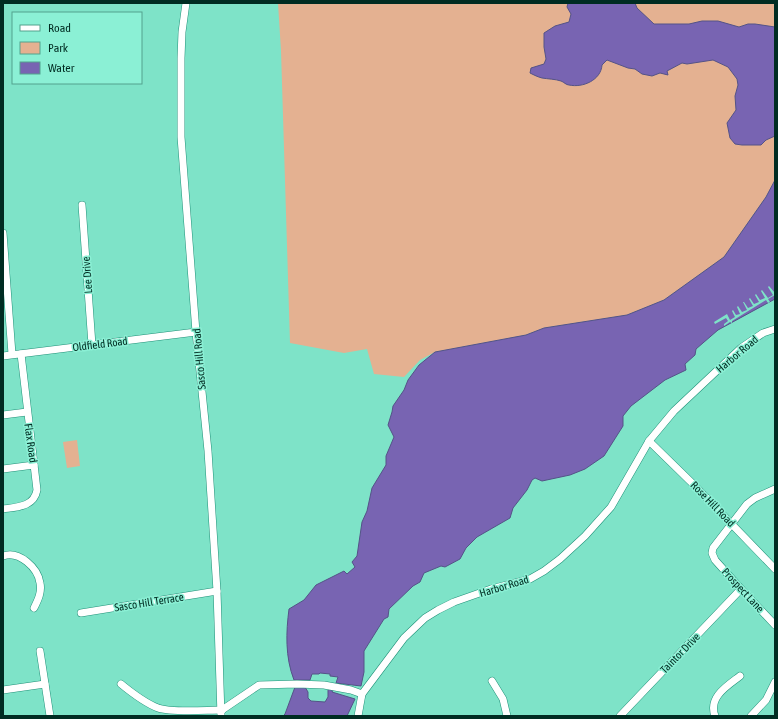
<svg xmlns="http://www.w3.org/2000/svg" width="778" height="719" viewBox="0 0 778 719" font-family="'Asap Condensed',sans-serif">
	<rect width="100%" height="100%" fill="#7ee3c8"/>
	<g fill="#e4b191">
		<path d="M 278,3 L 775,3 L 775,180 L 766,197 L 724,257 L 664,300 L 627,315 L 544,328 L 526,335 L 435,352 L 420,360 L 404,377 L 374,374 L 367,349 L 344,353 L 290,343 L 281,51 Z"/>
		<path d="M 77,440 L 80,466 L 67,468 L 63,442 Z"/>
	</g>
	<g fill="#7864b2" stroke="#545387">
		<path d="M 568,3 L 635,3 L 637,8 L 654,24 L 689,24 L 702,21 L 718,21 L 739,27 L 748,24 L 755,24 L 775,27 L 775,136 L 766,140 L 761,145 L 742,145 L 735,144 L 730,138 L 727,123 L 736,110 L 735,96 L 738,85 L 737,79 L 728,67 L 713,60 L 687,64 L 682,63 L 667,71 L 668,75 L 660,73 L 652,76 L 642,74 L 635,69 L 628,68 L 607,60 L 602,65 C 601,80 583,88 569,85 C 566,85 564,82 561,81 C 555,79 548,79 542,78 C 538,77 534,75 530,73 L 531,68 L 544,64 L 546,59 L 544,47 L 544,33 L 555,26 L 569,22 L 571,14 L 567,7 Z"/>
		<path d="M 775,180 L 775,299 L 718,330 L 696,349 L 695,355 L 685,364 L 686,370 L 665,380 L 631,406 L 623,416 L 623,426 L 604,456 L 585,469 L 570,475 L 542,481 L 535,478 L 532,480 L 527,490 L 513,508 L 510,518 L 477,537 L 466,548 L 460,559 L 445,567 L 441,566 L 424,573 L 420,582 L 413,586 L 389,609 L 388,617 L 384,619 L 364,651 L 364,672 L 361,686 L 336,683 L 338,677 L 330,676 L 330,674 L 320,673 L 319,674 L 312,674 L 310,680 L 294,680 C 285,657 286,632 289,609 L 304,600 L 316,585 L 344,571 L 347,574 L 355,567 L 352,562 L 357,556 L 362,522 L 367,511 L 372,488 L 386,465 L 386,456 L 394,437 L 388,425 L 392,412 L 393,406 L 404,390 L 408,380 L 419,365 L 435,352 L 526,335 L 544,328 L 627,315 L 664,300 L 724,257 L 766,197 Z"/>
		<path d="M 295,687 L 305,687 L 308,692 L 308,698 L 311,701 L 325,702 L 328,697 L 328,690 L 329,689 L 333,690 L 332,692 L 355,699 L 347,716 L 283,716 L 285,714 Z"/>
	</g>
	<path fill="#7ee3c8" d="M 769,286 L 775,293 L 775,295 L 768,299 L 770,302 L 768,303 L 766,300 L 732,321 L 732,323 L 730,322 L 724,326 L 724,324 L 728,321 L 726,318 L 715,324 L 714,322 L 727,314 L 730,320 L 735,317 L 732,311 L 733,310 L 736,315 L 740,314 L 737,307 L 738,306 L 742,312 L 747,310 L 743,302 L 744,302 L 748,308 L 753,306 L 749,299 L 750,298 L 754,304 L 759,302 L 755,295 L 756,294 L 760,300 L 765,298 L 761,291 L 762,290 L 768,298 L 773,295 L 768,287 Z"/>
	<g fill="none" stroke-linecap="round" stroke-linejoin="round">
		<defs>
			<g id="minor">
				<path d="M 186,3 L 182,32 L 181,58 L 181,137 L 196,332 L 208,451 L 217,591 L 221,716"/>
				<path d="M 82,205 L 92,345"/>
				<path d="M 3,233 L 12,354"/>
				<path d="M 3,356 L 196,332"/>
				<path d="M 3,415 L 27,412"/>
				<path d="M 649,441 L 692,483 L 775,569"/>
				<path d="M 3,469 L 34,465"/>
				<path d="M 775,489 L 755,498 L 747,504 L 713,548 L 712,553 L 715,560 L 741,589 L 775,625"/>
				<path d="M 3,509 C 17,507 34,507 37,490 L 21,354"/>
				<path d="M 3,556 C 19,550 38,568 40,583 C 42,592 38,600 34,608"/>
				<path d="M 81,613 L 217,591"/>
				<path d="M 40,651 L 50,716"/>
				<path d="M 492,681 L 503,699 L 507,716"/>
				<path d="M 121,684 C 132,693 145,703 158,708 C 172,713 206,710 222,710"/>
				<path d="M 3,690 L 45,684"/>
				<path d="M 222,710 L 259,685 L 297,684 L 324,685 L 351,690 L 362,694 L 404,638 L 425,618 L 438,610 L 454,602 L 491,589 L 530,579 L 544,571 L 560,559 L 585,536 L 611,507 L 649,441 L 674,411 L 741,348 L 763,333 L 775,329"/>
				<path d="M 358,716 L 362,694"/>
				<path d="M 620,716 L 741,589"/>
				<path d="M 715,716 C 708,697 727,686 740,676"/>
				<path d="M 751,716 L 766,700 L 775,682"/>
			</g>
		</defs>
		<use href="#minor" stroke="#1f9178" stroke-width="8"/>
		<use href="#minor" stroke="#fff" stroke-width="7"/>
	</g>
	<g text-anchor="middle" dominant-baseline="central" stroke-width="3" stroke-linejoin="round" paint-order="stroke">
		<g font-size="11" fill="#002c22" stroke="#8bf0d5">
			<text transform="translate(87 275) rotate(-94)">Lee Drive</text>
			<text transform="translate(100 344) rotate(-7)">Oldfield Road</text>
			<text transform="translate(737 354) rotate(-40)">Harbor Road</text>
			<text transform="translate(199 359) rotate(-95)">Sasco Hill Road</text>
			<text transform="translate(31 443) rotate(82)">Flax Road</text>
			<text transform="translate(713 504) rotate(46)">Rose Hill Road</text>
			<text transform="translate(504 586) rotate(-17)">Harbor Road</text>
			<text transform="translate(743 590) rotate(47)">Prospect Lane</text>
			<text transform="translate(149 602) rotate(-9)">Sasco Hill Terrace</text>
			<text transform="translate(680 653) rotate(-46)">Taintor Drive</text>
		</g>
	</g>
	<rect width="778" height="719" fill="none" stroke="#002c22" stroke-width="8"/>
	<rect x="12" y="12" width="130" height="72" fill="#8bf0d5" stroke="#53a28d"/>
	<rect x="20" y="25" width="20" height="6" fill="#ffffff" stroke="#53a28d"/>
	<text x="48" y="32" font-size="12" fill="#002c22">Road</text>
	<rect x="20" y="42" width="20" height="12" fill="#e4b191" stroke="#53a28d"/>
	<text x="48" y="52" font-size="12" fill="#002c22">Park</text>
	<rect x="20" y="62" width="20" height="12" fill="#7864b2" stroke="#53a28d"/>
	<text x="48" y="72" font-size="12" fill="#002c22">Water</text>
</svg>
